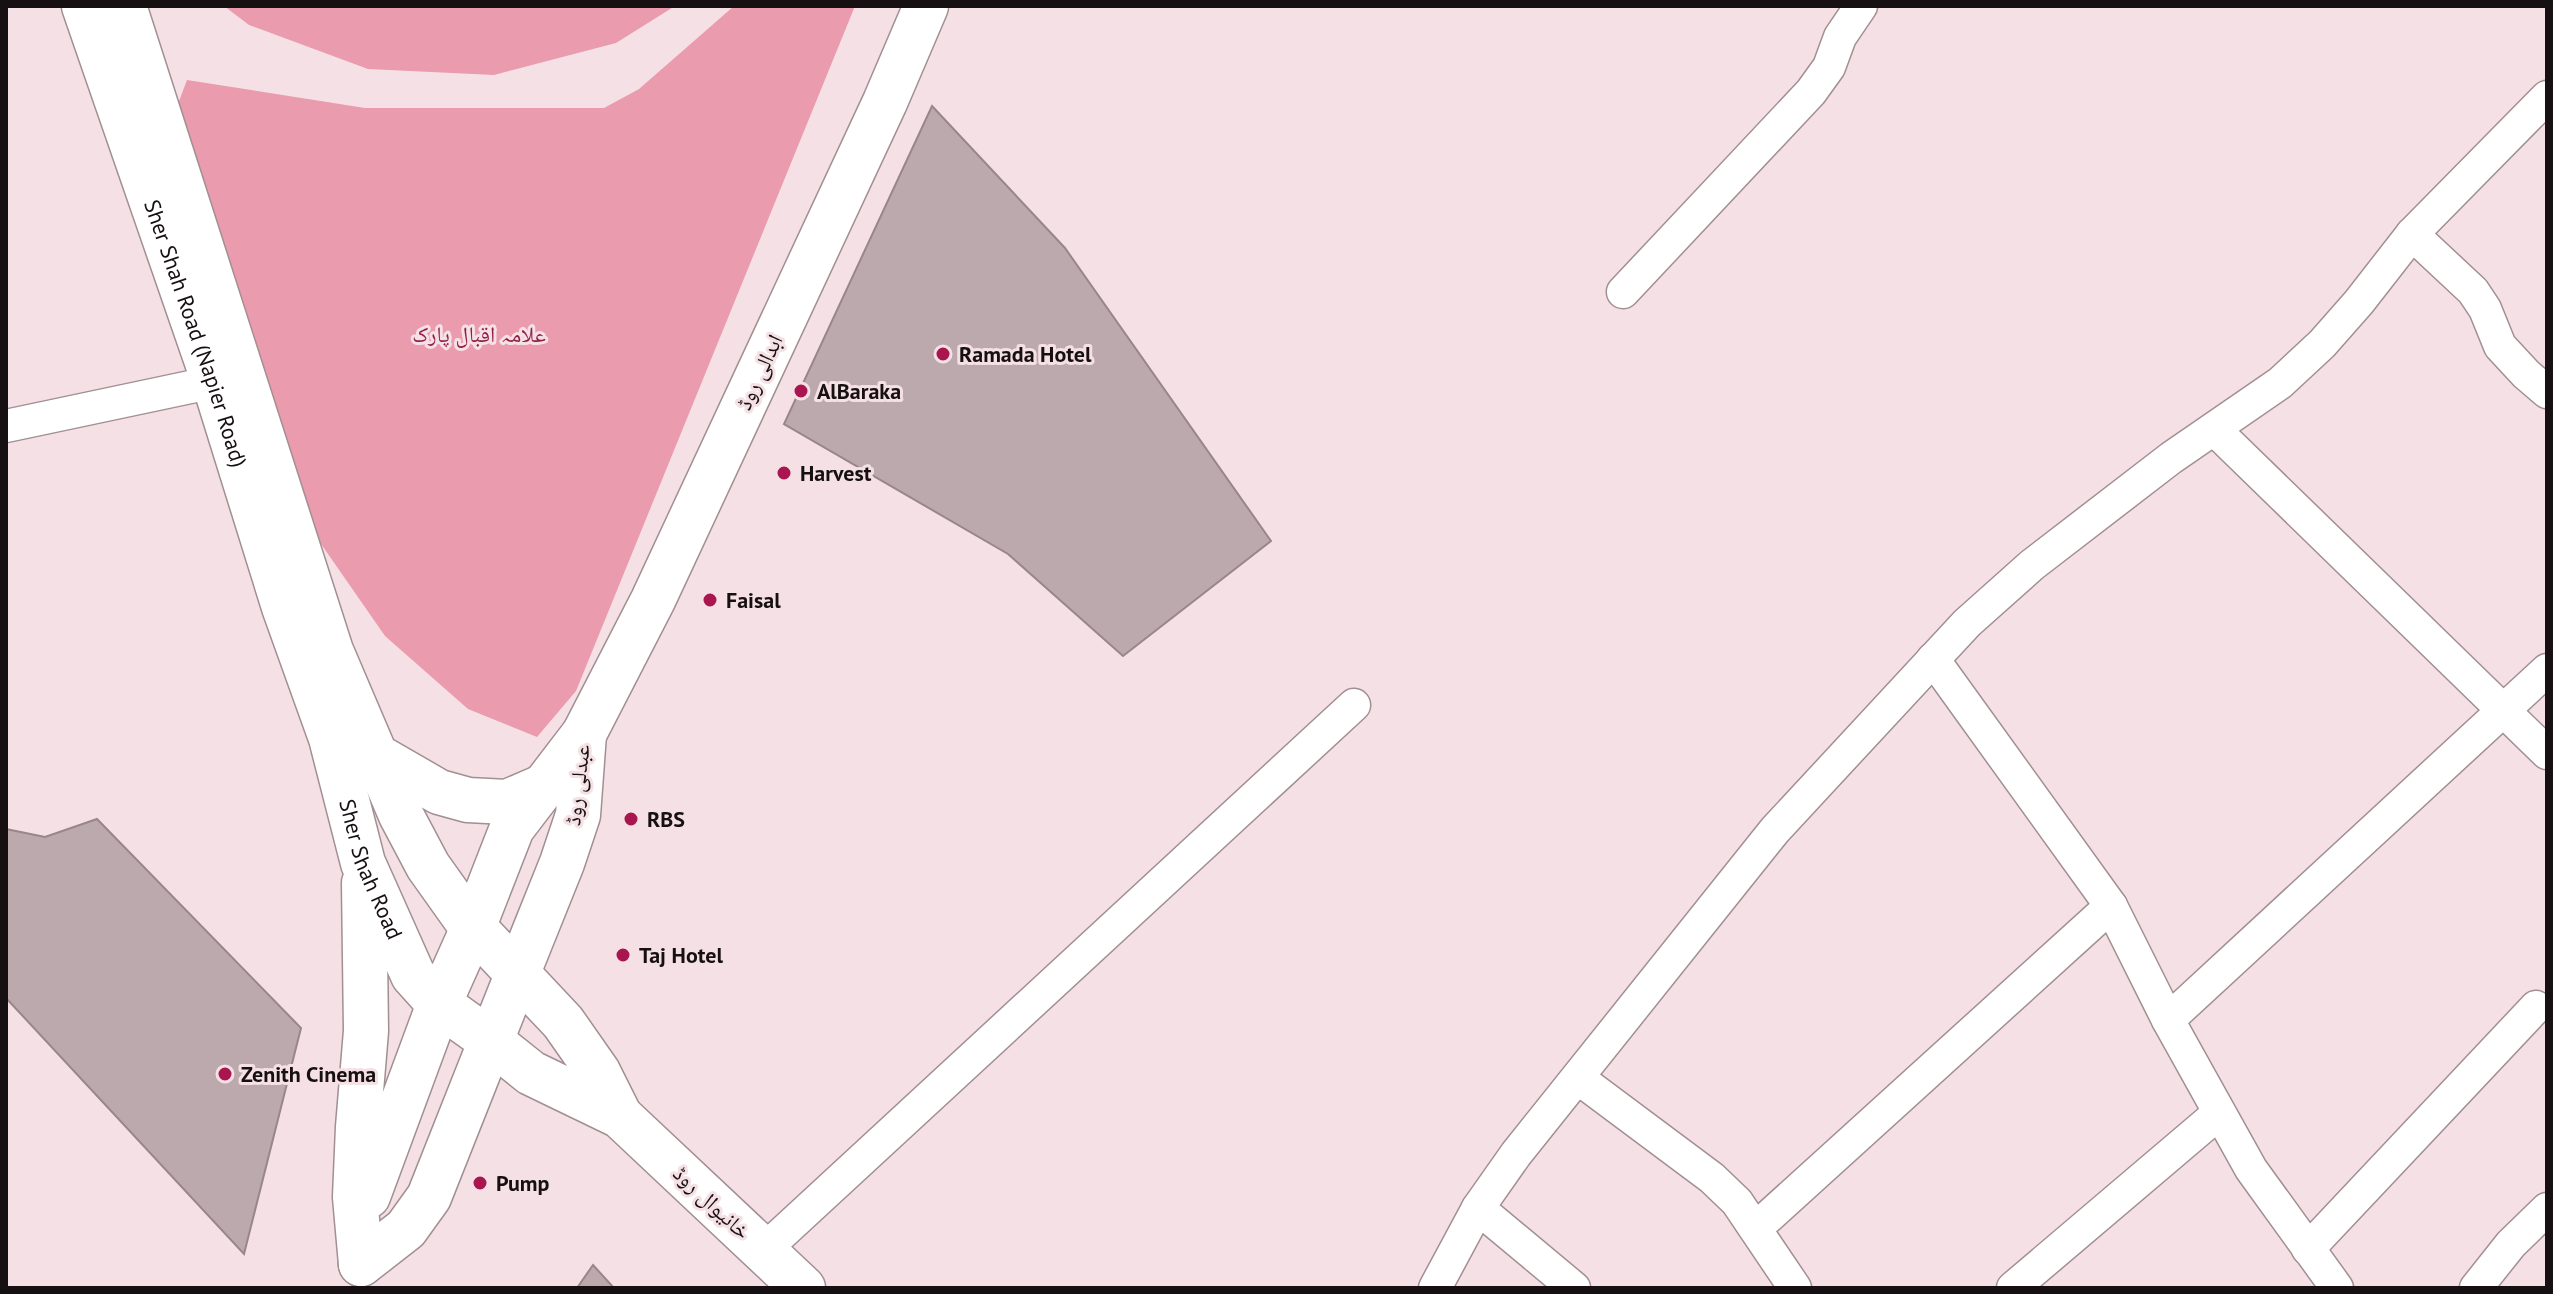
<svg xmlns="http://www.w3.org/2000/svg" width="2553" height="1294" viewBox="0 0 2553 1294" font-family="'PT Sans','Noto Naskh Arabic',sans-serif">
	<rect width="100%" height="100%" fill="#f5e1e5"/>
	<g fill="#ea9bad">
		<path d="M 224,6 L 675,6 L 616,43 L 494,75 L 368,69 L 249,25 Z"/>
		<path d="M 734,6 L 855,6 L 576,691 L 537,737 L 468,709 L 385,636 L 303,518 L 173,117 L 187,80 L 365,108 L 604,108 L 639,89 Z"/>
	</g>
	<g fill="#bca9ad" stroke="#988689" stroke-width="2">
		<path d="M 932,106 L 1065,248 L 1271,541 L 1123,656 L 1008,554 L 784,424 Z"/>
		<path d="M 97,819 L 301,1028 L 244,1254 L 6,998 L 6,829 L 45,837 Z"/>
		<path d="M 593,1265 L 614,1288 L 577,1288 Z"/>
	</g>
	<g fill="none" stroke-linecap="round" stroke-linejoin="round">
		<defs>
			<g id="street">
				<path d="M 2412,234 L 2473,291 L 2485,309 L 2500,346 L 2526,374 L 2547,392"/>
				<path d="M 1623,292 L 1811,92 L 1829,67 L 1840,37 L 1861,6"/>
				<path d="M 6,426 L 214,382"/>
				<path d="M 2214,429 L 2547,753"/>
				<path d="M 1933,659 L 2111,906 L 2168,1020 L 2251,1169 L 2337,1288"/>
				<path d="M 2168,1020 L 2547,670"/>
				<path d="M 1578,1078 L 1712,1178 L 1737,1202 L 1795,1288"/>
				<path d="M 1478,1208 L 1574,1288"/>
				<path d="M 1756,1228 L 2111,906"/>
				<path d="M 2308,1249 L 2536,1007"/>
				<path d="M 764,1250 L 1354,705"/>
				<path d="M 1435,1288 L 1478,1208 L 1516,1154 L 1775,830 L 1967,623 L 2032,565 L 2171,458 L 2280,383 L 2322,344 L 2359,302 L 2412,234 L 2547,97"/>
				<path d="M 2013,1288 L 2219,1113"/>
				<path d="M 2476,1288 L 2511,1244 L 2547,1209"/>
			</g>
			<g id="secondary">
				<path d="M 473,928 L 512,828 L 584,734 L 653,600 L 885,102 L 926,6"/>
				<path d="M 517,975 L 562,863 L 578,815 L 584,734"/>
			</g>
			<g id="primary">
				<path id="s1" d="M 84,6 L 214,382 L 284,607 L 331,738 L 363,863 L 413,975 L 439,1004 L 491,1041 L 531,1073 L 620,1116 L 803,1288"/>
				<path d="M 124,6 L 331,651 L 401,815 L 428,866 L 465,918 L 563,1022 L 598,1072 L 620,1116"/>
				<path d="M 375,755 L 439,792 L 468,800 L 507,802 L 542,787"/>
				<path d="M 368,1196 L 439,1004 L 473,928"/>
				<path d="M 361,1264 L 355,1197 L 358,1127 L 366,1031 L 364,883"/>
				<path d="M 361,1264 L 406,1229 L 429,1197 L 517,975"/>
			</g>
		</defs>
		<use href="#street" stroke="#a18f92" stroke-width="35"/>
		<use href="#secondary" stroke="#a18f92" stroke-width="47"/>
		<use href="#primary" stroke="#a18f92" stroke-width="47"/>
		<use href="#street" stroke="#fff" stroke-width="32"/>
		<use href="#secondary" stroke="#fff" stroke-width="44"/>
		<use href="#primary" stroke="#fff" stroke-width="44"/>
	</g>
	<g fill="#a8154f" stroke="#f5e1e5" stroke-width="3">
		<circle cx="943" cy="354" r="8"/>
		<circle cx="801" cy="391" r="8"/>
		<circle cx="784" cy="473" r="8"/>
		<circle cx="710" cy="600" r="8"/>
		<circle cx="631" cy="819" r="8"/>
		<circle cx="623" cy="955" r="8"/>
		<circle cx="225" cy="1074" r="8"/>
		<circle cx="480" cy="1183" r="8"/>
	</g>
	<g text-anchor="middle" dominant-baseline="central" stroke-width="6" stroke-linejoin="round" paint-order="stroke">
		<g font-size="22" fill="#171012" stroke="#f5e1e5">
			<text stroke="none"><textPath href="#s1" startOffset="346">Sher Shah Road (Napier Road)</textPath></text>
			<text transform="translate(759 372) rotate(-65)">ابدالی روڈ</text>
			<text transform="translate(577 785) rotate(-83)">عبدلی روڈ</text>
			<text stroke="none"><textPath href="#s1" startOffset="910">Sher Shah Road</textPath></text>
			<text transform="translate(712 1202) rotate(43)">خانیوال روڈ</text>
		</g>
		<g font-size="22" fill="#921f48" stroke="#f5e1e5">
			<text x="479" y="334">علامہ اقبال پارک</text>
		</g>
		<g font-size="22" font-weight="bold" fill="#171012" stroke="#f5e1e5" text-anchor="start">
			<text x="959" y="354">Ramada Hotel</text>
			<text x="817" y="391">AlBaraka</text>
			<text x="800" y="473">Harvest</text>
			<text x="726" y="600">Faisal</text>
			<text x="647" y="819">RBS</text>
			<text x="639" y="955">Taj Hotel</text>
			<text x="241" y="1074">Zenith Cinema</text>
			<text x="496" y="1183">Pump</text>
		</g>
	</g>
	<rect width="2553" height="1294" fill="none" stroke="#171012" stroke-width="16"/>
</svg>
